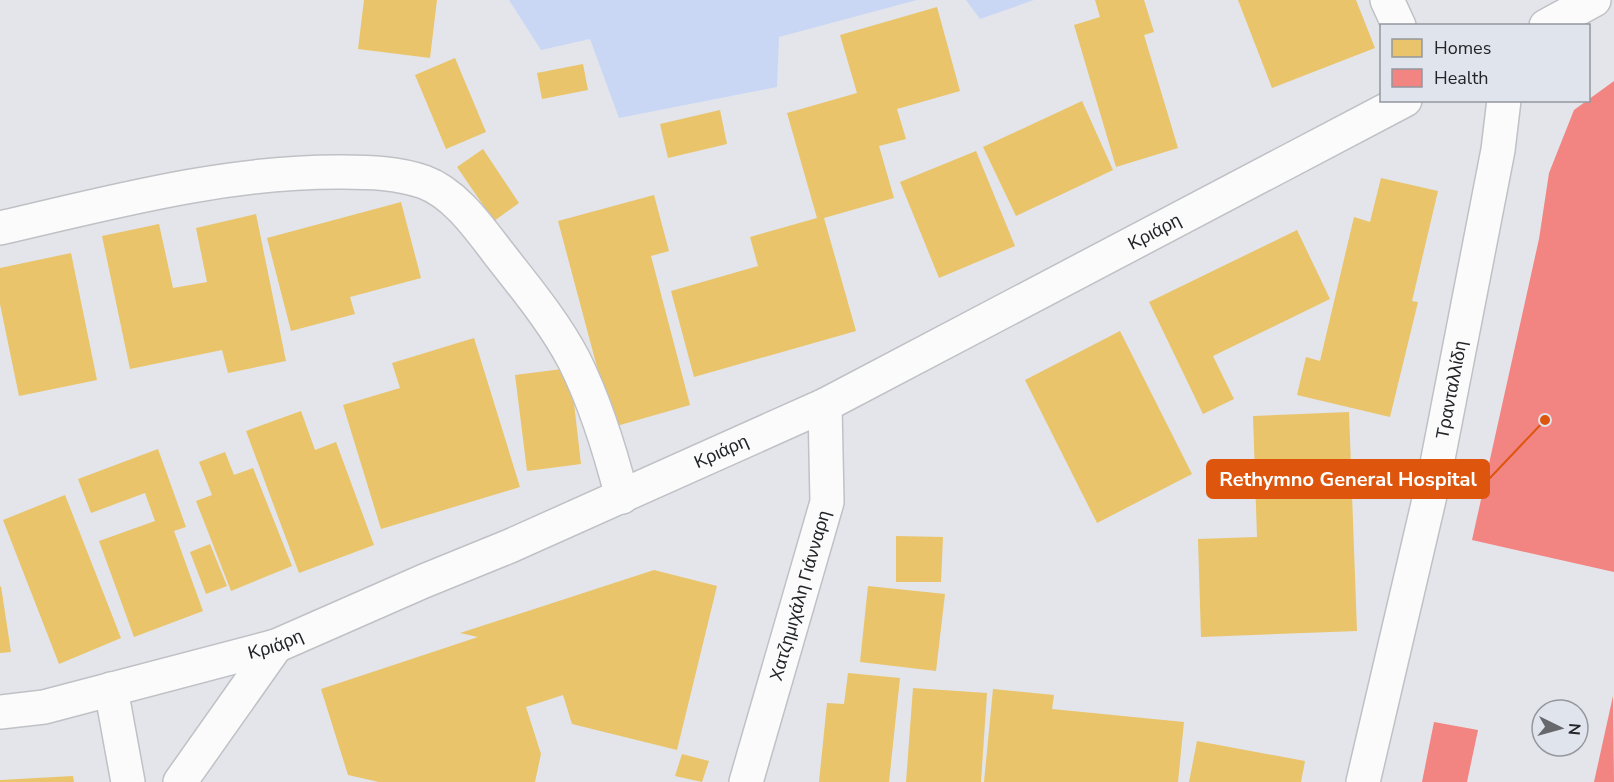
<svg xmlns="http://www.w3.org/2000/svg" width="1614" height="782" viewBox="0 0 1614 782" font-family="'Nunito Sans',sans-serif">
	<rect width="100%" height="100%" fill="#e3e5ea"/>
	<g fill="#c9d7f5">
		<path d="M 509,0 L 917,0 L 779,37 L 777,87 L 619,118 L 590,39 L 541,50 Z"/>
		<path d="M 966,0 L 1034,0 L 980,19 Z"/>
	</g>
	<g fill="#e9c46a">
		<path d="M 364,0 L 437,0 L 430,58 L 358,49 Z"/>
		<path d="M 1095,0 L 1144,0 L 1154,32 L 1144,35 L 1178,148 L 1116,167 L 1074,25 L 1100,17 Z"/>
		<path d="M 1238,0 L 1356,0 L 1375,48 L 1272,88 Z"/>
		<path d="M 937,7 L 960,91 L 897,109 L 906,139 L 879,146 L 894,198 L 824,218 L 856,331 L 694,377 L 671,291 L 758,266 L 750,237 L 817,218 L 787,113 L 857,93 L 840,35 Z"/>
		<path d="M 455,58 L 486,132 L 446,149 L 415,75 Z"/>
		<path d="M 583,64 L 588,90 L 542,99 L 537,73 Z"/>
		<path d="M 1082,101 L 1113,170 L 1016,216 L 983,147 Z"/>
		<path d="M 720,110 L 727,144 L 668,158 L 660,124 Z"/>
		<path d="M 483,149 L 519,203 L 494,221 L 457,167 Z"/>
		<path d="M 976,151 L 1015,246 L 939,278 L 900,182 Z"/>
		<path d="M 1381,178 L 1438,191 L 1412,301 L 1418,302 L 1390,417 L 1297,395 L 1306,357 L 1320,361 L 1354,217 L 1370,222 Z"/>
		<path d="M 654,195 L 669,251 L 651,256 L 690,405 L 613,427 L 558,221 Z"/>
		<path d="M 401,202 L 421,278 L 350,297 L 355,314 L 291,331 L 267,238 Z"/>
		<path d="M 256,214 L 286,361 L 228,373 L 222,350 L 130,369 L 102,236 L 159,224 L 173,288 L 207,282 L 196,228 Z"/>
		<path d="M 1297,230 L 1330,299 L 1213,356 L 1234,399 L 1203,414 L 1149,302 Z"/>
		<path d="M 71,253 L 97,380 L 19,396 L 0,304 L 0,268 Z"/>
		<path d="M 1120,331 L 1192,474 L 1097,523 L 1025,380 Z"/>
		<path d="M 474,338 L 520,487 L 381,529 L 343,405 L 400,388 L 392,363 Z"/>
		<path d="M 570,368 L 581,464 L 527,471 L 515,375 Z"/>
		<path d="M 301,411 L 315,450 L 336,442 L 374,545 L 299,573 L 246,431 Z"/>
		<path d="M 1349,412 L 1357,631 L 1201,637 L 1198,539 L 1257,537 L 1253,416 Z"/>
		<path d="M 158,449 L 186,527 L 174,531 L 203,611 L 134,637 L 99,541 L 155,521 L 145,493 L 91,513 L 78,479 Z"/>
		<path d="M 225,452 L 234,475 L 253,468 L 292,566 L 231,591 L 196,501 L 212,495 L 199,462 Z"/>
		<path d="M 65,495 L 121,638 L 59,664 L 3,520 Z"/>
		<path d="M 896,536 L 943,537 L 941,582 L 896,582 Z"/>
		<path d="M 210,544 L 227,586 L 206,594 L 190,552 Z"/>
		<path d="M 654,570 L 717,586 L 677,750 L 572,724 L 563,695 L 526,707 L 541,754 L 535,782 L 379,782 L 348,775 L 321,689 L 478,637 L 460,633 Z"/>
		<path d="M 1,586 L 11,652 L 0,653 L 0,587 Z"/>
		<path d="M 868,586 L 945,594 L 936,671 L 860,662 Z"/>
		<path d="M 848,673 L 900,678 L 889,782 L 819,782 L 827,703 L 844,704 Z"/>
		<path d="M 913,688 L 987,693 L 981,782 L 906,782 Z"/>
		<path d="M 993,689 L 1054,695 L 1052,709 L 1184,722 L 1178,782 L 984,782 Z"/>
		<path d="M 1197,741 L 1305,761 L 1301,782 L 1189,782 Z"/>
		<path d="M 682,754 L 709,761 L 702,782 L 675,776 Z"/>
		<path d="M 73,776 L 74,782 L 0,782 L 0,780 Z"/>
	</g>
	<g fill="#f28482">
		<path d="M 1614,81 L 1614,572 L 1472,540 L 1539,239 L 1549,173 L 1574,110 Z"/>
		<path d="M 1613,696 L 1614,782 L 1594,782 Z"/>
		<path d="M 1434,722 L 1478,730 L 1467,782 L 1422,782 Z"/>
	</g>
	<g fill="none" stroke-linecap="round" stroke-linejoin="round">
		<defs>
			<g id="minor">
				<path d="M 1387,0 L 1399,26"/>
				<path d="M 1546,26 L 1594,0"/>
				<path d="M 0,228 C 112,202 227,171 343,172 C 370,172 398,173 424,182 C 454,193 477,225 496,250 C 523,285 553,320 574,360 C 596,404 610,450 622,497"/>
				<path d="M 111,689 L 128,782"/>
				<path id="s1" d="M 0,712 L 44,707 L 276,646 L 424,581 L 510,546 L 825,405 L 1405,100"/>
				<path d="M 180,782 L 276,646"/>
				<path id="s2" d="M 746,782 L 827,502 L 825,405"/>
				<path id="s3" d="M 1363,782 L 1435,474 L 1498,150 L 1504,100"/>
			</g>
		</defs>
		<use href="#minor" stroke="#bfc1c5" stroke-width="36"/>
		<use href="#minor" stroke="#fbfbfc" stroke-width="33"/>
	</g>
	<g text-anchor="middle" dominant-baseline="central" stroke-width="6" stroke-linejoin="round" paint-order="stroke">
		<g font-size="18" fill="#222427" stroke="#e0e4ed">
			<text stroke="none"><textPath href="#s1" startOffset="1256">Κριάρη</textPath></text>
			<text stroke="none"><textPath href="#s3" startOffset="402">Τρανταλλίδη</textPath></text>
			<text stroke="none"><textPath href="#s1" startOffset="770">Κριάρη</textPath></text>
			<text stroke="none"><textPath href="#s2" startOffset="194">Χατζημιχάλη Γιάνναρη</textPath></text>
			<text stroke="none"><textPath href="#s1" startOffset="284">Κριάρη</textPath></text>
		</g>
	</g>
	<path fill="none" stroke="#de560d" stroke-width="2" d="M1545 420L1489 479"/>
	<circle fill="#de560d" stroke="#e0e4ed" stroke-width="2" cx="1545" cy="420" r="6"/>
	<rect fill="#de560d" stroke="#de560d" stroke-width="2" x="1207" y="460" width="282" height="38" rx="6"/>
	<g font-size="20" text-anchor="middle" font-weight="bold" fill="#fff">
		<text x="1348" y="486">Rethymno General Hospital</text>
	</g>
	<rect x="1380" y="24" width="210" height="78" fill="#e0e4ed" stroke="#94979e" stroke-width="1.5"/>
	<rect x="1392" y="39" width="30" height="18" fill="#e9c46a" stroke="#94979e" stroke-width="1.5"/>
	<text x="1434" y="54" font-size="18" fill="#222427">Homes</text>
	<rect x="1392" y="69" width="30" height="18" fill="#f28482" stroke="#94979e" stroke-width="1.5"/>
	<text x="1434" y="84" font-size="18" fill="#222427">Health</text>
	<g transform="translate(1560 728) rotate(95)"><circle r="28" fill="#e0e4ed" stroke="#94979e" stroke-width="1.5"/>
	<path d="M0-4.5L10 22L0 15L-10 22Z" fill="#66686b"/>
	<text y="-9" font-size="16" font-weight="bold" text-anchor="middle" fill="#222427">N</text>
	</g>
</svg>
